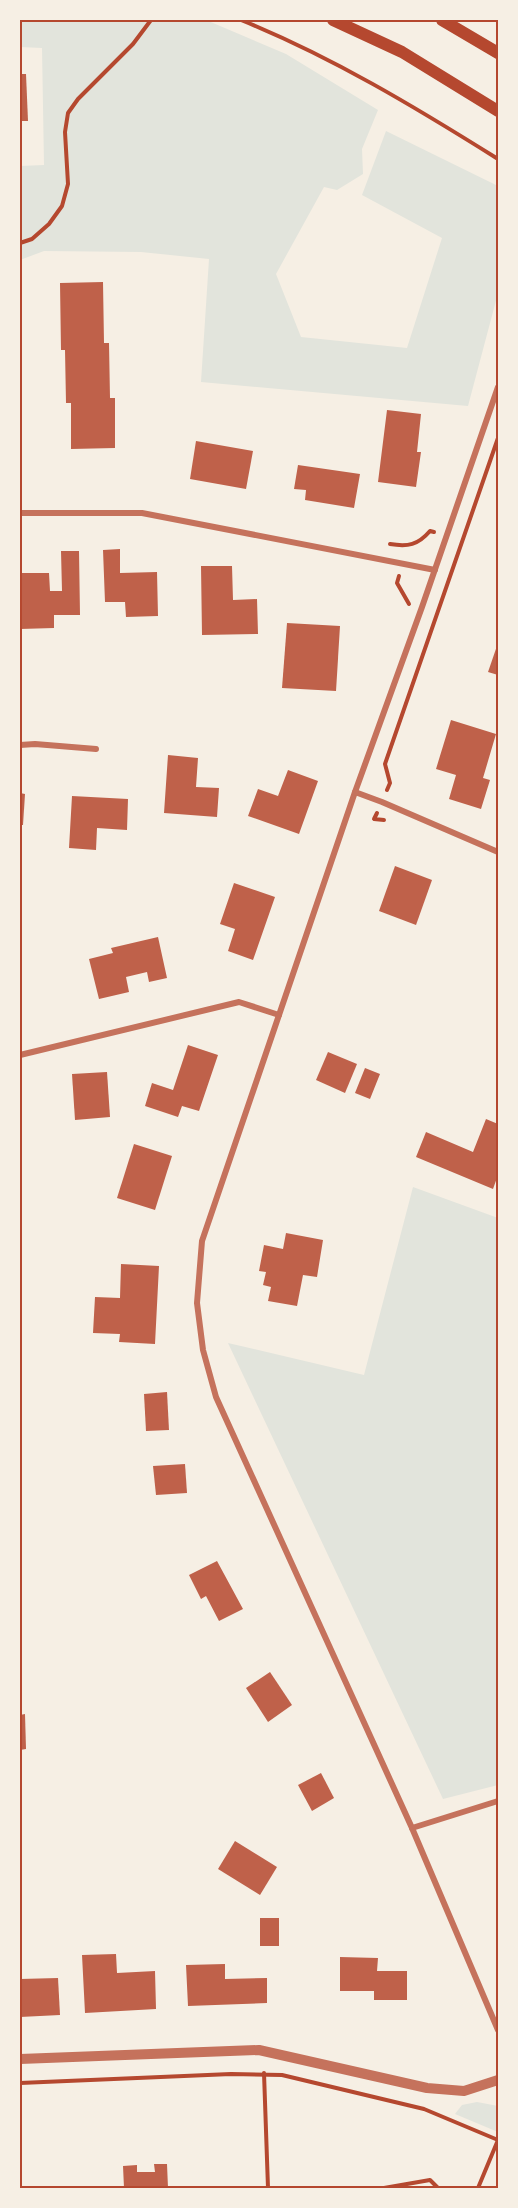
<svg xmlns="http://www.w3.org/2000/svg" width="518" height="2208" viewBox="0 0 518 2208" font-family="Overpass,sans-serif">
	<rect width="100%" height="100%" fill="#f6efe4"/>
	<g fill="#e2e4dc">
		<path d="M 20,20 L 206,20 L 286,54 L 378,110 L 362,149 L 363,174 L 337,190 L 324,187 L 276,274 L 301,337 L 407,348 L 442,238 L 362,195 L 386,131 L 498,186 L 498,293 L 468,406 L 201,382 L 209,259 L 141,252 L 44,251 L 20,260 L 20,166 L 44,165 L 42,48 L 20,47 Z"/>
		<path d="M 413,1187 L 498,1218 L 498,1785 L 443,1799 L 228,1343 L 364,1375 Z"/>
		<path d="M 477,2102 L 498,2106 L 498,2132 L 455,2114 L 462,2105 Z"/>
	</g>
	<g fill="#bf614a">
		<path d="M 20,74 L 26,74 L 28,121 L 20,121 Z"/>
		<path d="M 103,282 L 104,343 L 109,343 L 110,398 L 115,398 L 115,448 L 71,449 L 71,403 L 66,403 L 65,350 L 61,350 L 60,283 Z"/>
		<path d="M 387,410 L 421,414 L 417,452 L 421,452 L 416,487 L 378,482 Z"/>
		<path d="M 196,441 L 253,451 L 246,489 L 190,479 Z"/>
		<path d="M 298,465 L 360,474 L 354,508 L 305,500 L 306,490 L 294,489 Z"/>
		<path d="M 120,549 L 120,573 L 157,572 L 158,616 L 126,617 L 125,602 L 105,602 L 103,550 Z"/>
		<path d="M 61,551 L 79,551 L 80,615 L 54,615 L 54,628 L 20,629 L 20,573 L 49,573 L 50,591 L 62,591 Z"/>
		<path d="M 201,566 L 232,566 L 233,600 L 257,599 L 258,634 L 202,635 Z"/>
		<path d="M 287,623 L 340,626 L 336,691 L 282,688 Z"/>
		<path d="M 498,643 L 498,675 L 488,672 Z"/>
		<path d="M 451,720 L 496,734 L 483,778 L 490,780 L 481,809 L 449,799 L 456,775 L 436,769 Z"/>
		<path d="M 168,755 L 198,758 L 196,787 L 219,788 L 217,817 L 164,813 Z"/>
		<path d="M 288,770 L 318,781 L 299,834 L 248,816 L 258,789 L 278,796 Z"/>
		<path d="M 20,793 L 25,794 L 23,825 L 20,825 Z"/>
		<path d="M 72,796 L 128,799 L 127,830 L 97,828 L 96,850 L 69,848 Z"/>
		<path d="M 395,866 L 432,880 L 416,925 L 379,911 Z"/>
		<path d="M 234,883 L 275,897 L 253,960 L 228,951 L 235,929 L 220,924 Z"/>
		<path d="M 158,937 L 167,978 L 149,982 L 147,972 L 126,977 L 129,992 L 99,999 L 89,959 L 113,953 L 111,948 Z"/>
		<path d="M 188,1045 L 218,1055 L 199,1111 L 182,1106 L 178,1117 L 145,1106 L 152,1083 L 173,1090 Z"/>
		<path d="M 328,1052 L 357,1064 L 345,1093 L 316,1080 Z"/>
		<path d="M 365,1068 L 380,1074 L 370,1099 L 355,1093 Z"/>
		<path d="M 107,1072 L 110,1117 L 75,1120 L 72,1074 Z"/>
		<path d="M 486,1119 L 498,1124 L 498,1175 L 493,1189 L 416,1157 L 426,1132 L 473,1152 Z"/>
		<path d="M 134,1144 L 172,1156 L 155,1210 L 117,1198 Z"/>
		<path d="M 286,1233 L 323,1240 L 317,1277 L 303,1275 L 297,1306 L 268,1301 L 271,1287 L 263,1285 L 266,1272 L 259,1271 L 264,1245 L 283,1249 Z"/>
		<path d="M 121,1264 L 159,1266 L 155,1344 L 119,1342 L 120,1334 L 93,1333 L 95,1297 L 120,1298 Z"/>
		<path d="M 167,1392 L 169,1430 L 146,1431 L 144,1394 Z"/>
		<path d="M 185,1464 L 187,1493 L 156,1495 L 153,1466 Z"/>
		<path d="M 217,1561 L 243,1609 L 219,1621 L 206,1596 L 201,1599 L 189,1575 Z"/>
		<path d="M 270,1672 L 292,1705 L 268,1722 L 246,1688 Z"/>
		<path d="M 25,1714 L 26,1749 L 20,1750 L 20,1715 Z"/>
		<path d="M 321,1773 L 334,1798 L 312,1811 L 298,1785 Z"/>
		<path d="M 235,1841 L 277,1867 L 260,1895 L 218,1869 Z"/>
		<rect x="260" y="1918" width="19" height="28"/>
		<path d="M 116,1954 L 117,1973 L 155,1971 L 156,2009 L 85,2013 L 82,1955 Z"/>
		<path d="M 340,1957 L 378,1958 L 377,1971 L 407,1971 L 407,2000 L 374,2000 L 374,1991 L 340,1991 Z"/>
		<path d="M 225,1964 L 225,1979 L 267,1978 L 267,2003 L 188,2006 L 186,1965 Z"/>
		<path d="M 58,1978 L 60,2015 L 20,2017 L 20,1979 Z"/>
		<path d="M 154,2164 L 167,2164 L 168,2188 L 124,2188 L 123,2166 L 137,2165 L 137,2172 L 155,2172 Z"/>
	</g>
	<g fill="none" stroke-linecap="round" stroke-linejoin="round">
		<g stroke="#b5482f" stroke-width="4">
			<path d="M 241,20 C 332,57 415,107 498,159"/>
			<path d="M 20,243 L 32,239 L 49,224 L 62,206 L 68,184 L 65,132 L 68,113 L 78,99 L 133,44 L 151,20"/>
			<path d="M 390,544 C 408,547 418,545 430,531 L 434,532"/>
			<path d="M 399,576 L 397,583 L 409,604"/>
			<path d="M 387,790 L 390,783 L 385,764 L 498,438"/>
			<path d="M 377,813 L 374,819 L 384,820"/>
			<path d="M 264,2073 L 268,2188"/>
			<path d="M 20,2083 L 231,2074 L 282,2075 L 424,2109 L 498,2140 L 478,2188"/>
			<path d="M 384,2188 L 430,2180 L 438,2188"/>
		</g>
		<g stroke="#c5725c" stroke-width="6">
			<path d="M 498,387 L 422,607 L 355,792 L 202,1241 L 197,1303 L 203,1350 L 216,1397 L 412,1828 L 498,2030"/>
			<path d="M 20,513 L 142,513 L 435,570"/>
			<path d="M 20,745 L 35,744 L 96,749"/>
			<path d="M 355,792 L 382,802 L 498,852"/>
			<path d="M 20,1055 L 239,1002 L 279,1015"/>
			<path d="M 412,1828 L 498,1801"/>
		</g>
		<path stroke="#c5725c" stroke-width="10" d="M 20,2059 L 259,2050 L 427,2088 L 464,2091 L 498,2080"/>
		<g stroke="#b5482f" stroke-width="12">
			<path d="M 333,20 L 402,52 L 498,111"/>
			<path d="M 442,20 L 498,53"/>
		</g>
	</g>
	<rect width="518" height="2208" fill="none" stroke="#f6efe4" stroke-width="42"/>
	<rect x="21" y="21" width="476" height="2166" fill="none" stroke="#b5482f" stroke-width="2"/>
</svg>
